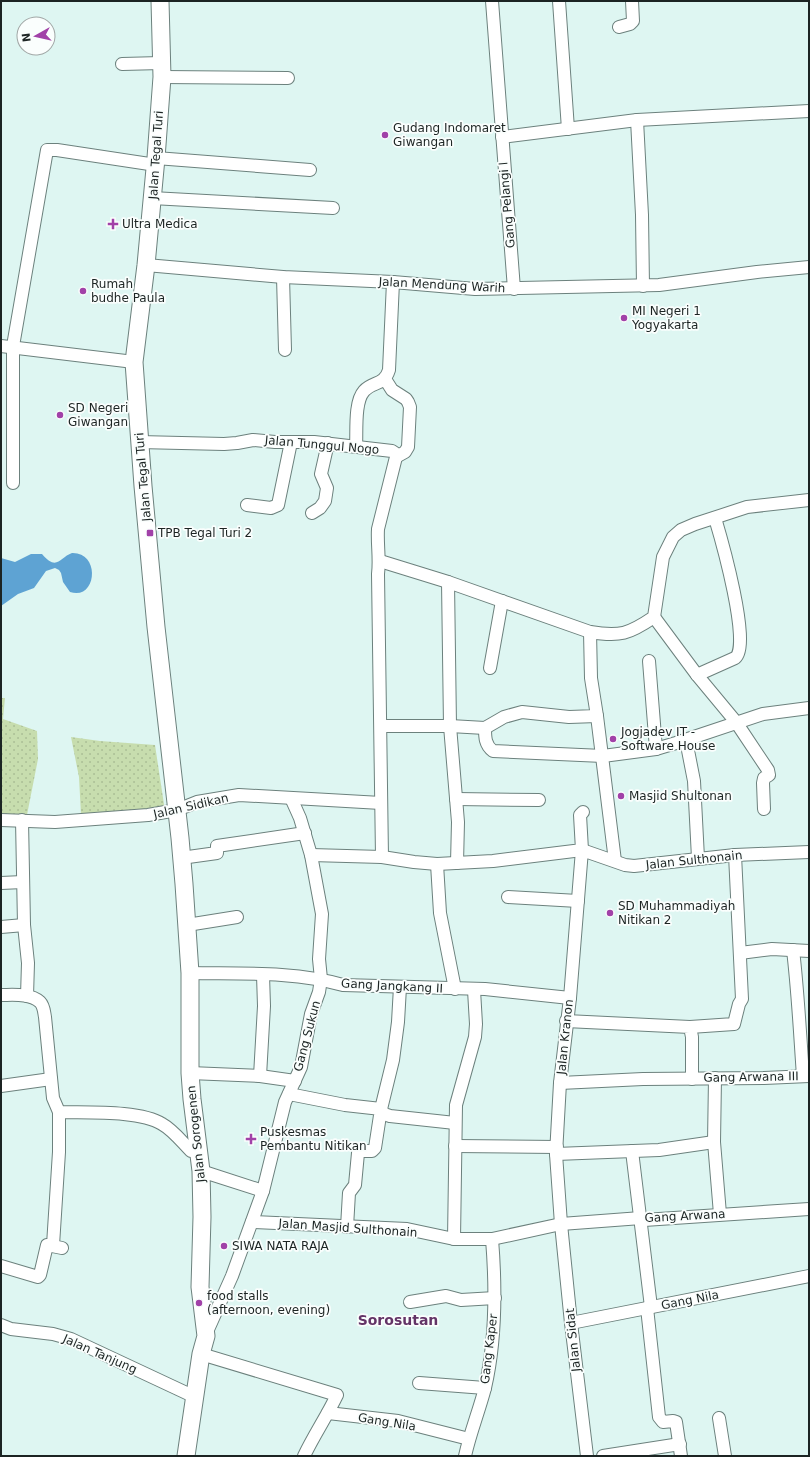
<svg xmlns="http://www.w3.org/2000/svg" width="810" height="1457" viewBox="0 0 810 1457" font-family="'DejaVu Sans',sans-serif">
	<defs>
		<pattern id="grass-dots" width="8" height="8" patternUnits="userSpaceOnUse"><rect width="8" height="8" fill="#c7ddae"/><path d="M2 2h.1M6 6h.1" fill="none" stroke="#aabe95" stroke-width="1.8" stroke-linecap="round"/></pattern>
	</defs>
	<rect width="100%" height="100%" fill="#def6f2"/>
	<g fill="url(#grass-dots)">
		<path d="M 1,698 L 5,698 L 3,719 L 37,731 L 38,759 L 27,815 L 1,816 Z"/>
		<path d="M 71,737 L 100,741 L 155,745 L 165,811 L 81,815 L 79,777 Z"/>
	</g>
	<path fill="#5ea3d3" d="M 72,553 C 101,552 97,601 70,592 L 63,582 L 61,573 L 59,570 L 55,568 L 46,571 L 34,588 L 18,594 L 1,606 L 1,558 L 15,562 L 31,554 L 42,554 C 57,572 60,557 72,553 Z"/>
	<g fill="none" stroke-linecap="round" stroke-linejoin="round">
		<defs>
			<g id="minor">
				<path d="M 492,1 L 514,289"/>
				<path d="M 559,1 L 568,129"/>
				<path d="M 619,27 L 630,24 L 633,21 L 632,1"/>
				<path d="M 122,64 L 161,63"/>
				<path d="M 162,77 L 288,78"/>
				<path d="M 637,120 L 642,215 L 643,286"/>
				<path d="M 502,137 L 637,120 L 809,111"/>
				<path d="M 156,158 L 310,170"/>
				<path d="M 152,198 L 333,208"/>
				<path d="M 146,265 L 283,277 L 393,282 L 475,289 L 659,285 L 757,272 L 809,267"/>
				<path d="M 283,277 L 285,350"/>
				<path d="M 1,346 L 134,362"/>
				<path d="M 385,379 L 392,390 L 406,399 L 408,402 L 410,407 L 408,447 L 405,452 L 396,457"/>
				<path d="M 139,442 L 224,444 L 237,443 L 253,440 L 275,442 L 314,442 L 392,451 L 395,453 L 396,457 L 378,529 C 377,544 380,559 378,574 L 382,857"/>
				<path d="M 356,447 C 357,432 354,402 364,391 C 373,381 384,386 389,370 L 393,282"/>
				<path d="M 13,483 L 13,346 L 47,150 L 57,150 L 156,165"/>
				<path d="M 247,505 L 271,508 L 278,505 L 291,442"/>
				<path d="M 312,513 L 320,508 L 325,501 L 327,488 L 321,474 L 328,443"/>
				<path d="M 380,561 L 448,582 L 590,632 C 620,637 629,634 654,617 L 663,557 L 673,537 L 681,530 L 695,524 L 747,507 L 809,500"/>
				<path d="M 448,582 L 450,726 L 458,822 L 457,863"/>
				<path d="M 654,617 L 697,675 L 736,722 L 768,770 L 769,775 L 764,778 L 763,783 L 764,809"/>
				<path d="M 649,661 L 656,749"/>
				<path d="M 490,668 L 502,601"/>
				<path d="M 697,675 L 735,658 C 752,646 721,538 715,518"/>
				<path d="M 597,716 L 615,861"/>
				<path d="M 381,726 L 450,726 L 485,728 L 504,717 L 522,712 L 569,717 L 597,716 L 591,678 L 590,632"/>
				<path d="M 485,728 C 485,737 485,745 493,751 L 603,756 L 656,749 L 676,743 L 763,714 L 809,708"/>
				<path d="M 686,740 L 694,781 L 698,858"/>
				<path d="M 456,799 L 539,800"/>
				<path d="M 1,820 L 55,822 L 148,815 L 177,810 L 197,802 L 239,795 L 381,803"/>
				<path d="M 22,820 L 24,925 L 28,963 L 27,996"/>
				<path d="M 311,855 L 382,857 L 414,862 L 437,864 L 493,861 L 582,850 L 580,815 L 583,812"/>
				<path d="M 181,858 L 217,853 L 217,846 L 305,833"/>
				<path d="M 437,864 L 440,913 L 455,989"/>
				<path d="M 1,883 L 23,882"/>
				<path d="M 508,897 L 578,901"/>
				<path d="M 187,925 L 237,917"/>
				<path d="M 1,927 L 24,925"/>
				<path d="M 793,950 C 798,992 800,1034 803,1076"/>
				<path d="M 740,953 L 772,949 L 809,951"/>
				<path d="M 190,973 C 240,974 294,971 343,985 L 485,989 L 570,998"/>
				<path d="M 400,987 L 398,1022 L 393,1060 L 381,1109 L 384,1114 L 390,1116 L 455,1123"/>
				<path d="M 1,995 C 13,995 30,993 40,1002 C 44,1006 44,1012 45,1017 L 53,1098 L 59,1112 C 86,1113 140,1110 162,1124 C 173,1130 182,1142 191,1151 L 199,1150"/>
				<path d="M 566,1021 L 690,1027 L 692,1037 L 692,1079"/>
				<path d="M 690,1027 L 734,1024 L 739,1004 L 742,999 L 735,855"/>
				<path d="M 190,1073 L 260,1076 L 295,1081"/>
				<path d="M 260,1076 L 264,1006 L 263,975"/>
				<path d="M 715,1078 L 714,1142 L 720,1214"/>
				<path d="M 560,1083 L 643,1079 L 764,1078 L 809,1076"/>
				<path d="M 1,1086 L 51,1079"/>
				<path d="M 289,1094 L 345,1105 L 381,1109 L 375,1148 L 372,1151 L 359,1151 L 358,1153 L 355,1185 L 349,1193 L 347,1227"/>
				<path d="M 455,1146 L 557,1147"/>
				<path d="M 632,1151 L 651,1307"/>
				<path d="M 556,1154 L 659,1150 L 714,1142"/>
				<path d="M 201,1171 L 263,1191"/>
				<path d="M 252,1222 L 407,1229 L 454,1239 L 492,1239 L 561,1224 L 641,1218 L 644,1220 L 809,1209"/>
				<path d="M 454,1239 L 456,1105 L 475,1037 L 476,1024 L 474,990"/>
				<path d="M 53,1245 L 59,1152 L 59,1112"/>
				<path d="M 1,1266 L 38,1277 L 40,1275 L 47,1245 L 62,1248"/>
				<path d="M 410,1302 L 446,1296 L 461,1300 L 495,1298"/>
				<path d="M 647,1308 L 659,1417 L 663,1422 L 673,1421 L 676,1422 L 681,1456"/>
				<path d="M 571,1323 L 809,1276"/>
				<path d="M 1,1325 L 11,1329 L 53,1334 L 71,1339 L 195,1397"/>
				<path d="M 206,1334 L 232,1276 L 263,1191 L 285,1102 L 301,1067 L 311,1014 L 319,992 L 321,979 L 319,959 L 322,914 L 311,855 L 300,818 L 291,798"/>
				<path d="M 201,1354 L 337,1395 C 327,1416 314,1435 304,1456"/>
				<path d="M 419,1383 L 485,1388"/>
				<path d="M 328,1413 L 398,1421 L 469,1439"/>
				<path d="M 719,1418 L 725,1456"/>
				<path d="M 465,1456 C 470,1433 479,1411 485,1388 C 496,1340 496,1288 492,1239"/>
				<path d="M 587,1456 L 571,1323 L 561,1224 L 556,1154 L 560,1083 L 570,998 L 582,850 L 625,865 L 634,866 L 735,855 L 809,852"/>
				<path d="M 603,1456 L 680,1444"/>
			</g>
			<path id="secondary" d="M 160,1 L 162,77 L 156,158 L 146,265 L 134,362 L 143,486 L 156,627 L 180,838 L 184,884 L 190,973 L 190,1073 L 192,1099 L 201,1171 L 202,1217 L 200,1287 L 206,1336 L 201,1354 L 186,1456"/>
		</defs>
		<use href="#minor" stroke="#6c817d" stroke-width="14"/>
		<use href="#secondary" stroke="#6c817d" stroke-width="19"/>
		<use href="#minor" stroke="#fff" stroke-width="12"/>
		<use href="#secondary" stroke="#fff" stroke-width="17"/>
	</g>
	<g fill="#a141a8" stroke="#fafefd" stroke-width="1.5">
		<circle cx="385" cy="135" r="4"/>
		<path d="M111 218h4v4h4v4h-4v4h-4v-4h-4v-4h4z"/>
		<circle cx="83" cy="291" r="4"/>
		<circle cx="624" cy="318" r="4"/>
		<circle cx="60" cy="415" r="4"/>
		<rect x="146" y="529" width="8" height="8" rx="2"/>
		<circle cx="613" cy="739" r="4"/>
		<circle cx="621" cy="796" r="4"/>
		<circle cx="610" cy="913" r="4"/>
		<path d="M249 1133h4v4h4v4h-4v4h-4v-4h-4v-4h4z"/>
		<circle cx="224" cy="1246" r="4"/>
		<circle cx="199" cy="1303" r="4"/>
	</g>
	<g text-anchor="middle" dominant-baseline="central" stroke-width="3.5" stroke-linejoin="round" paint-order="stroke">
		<g font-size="12" fill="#1c2423" stroke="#fafefd" text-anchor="start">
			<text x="393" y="128">Gudang Indomaret<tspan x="393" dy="14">Giwangan</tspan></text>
			<text x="122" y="224">Ultra Medica</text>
			<text x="91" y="284">Rumah<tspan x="91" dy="14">budhe Paula</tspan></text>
			<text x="632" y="311">MI Negeri 1<tspan x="632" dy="14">Yogyakarta</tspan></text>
			<text x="68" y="408">SD Negeri<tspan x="68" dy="14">Giwangan</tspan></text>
			<text x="158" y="533">TPB Tegal Turi 2</text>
			<text x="621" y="732">Jogjadev IT -<tspan x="621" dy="14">Software House</tspan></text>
			<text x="629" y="796">Masjid Shultonan</text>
			<text x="618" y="906">SD Muhammadiyah<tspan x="618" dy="14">Nitikan 2</tspan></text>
			<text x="260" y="1132">Puskesmas<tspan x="260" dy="14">Pembantu Nitikan</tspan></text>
			<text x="232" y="1246">SIWA NATA RAJA</text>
			<text x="207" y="1296">food stalls<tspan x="207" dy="14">(afternoon, evening)</tspan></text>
		</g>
		<g font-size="12" fill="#1c2423" stroke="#fafefd">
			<text transform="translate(156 155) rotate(-86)">Jalan Tegal Turi</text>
			<text transform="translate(507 205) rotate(-95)">Gang Pelangi I</text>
			<text transform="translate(442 285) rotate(3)">Jalan Mendung Warih</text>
			<text transform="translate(322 445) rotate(5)">Jalan Tunggul Nogo</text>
			<text transform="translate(143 477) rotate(-95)">Jalan Tegal Turi</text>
			<text transform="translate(191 806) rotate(-13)">Jalan Sidikan</text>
			<text transform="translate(694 860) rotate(-6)">Jalan Sulthonain</text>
			<text transform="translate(392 986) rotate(3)">Gang Jangkang II</text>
			<text transform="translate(307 1036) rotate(-75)">Gang Sukun</text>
			<text transform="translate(565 1037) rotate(-84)">Jalan Kranon</text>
			<text transform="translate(751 1077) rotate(-1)">Gang Arwana III</text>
			<text transform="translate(196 1134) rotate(-96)">Jalan Sorogenen</text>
			<text transform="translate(685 1216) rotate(-3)">Gang Arwana</text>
			<text transform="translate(348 1228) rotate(4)">Jalan Masjid Sulthonain</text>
			<text transform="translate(690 1300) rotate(-11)">Gang Nila</text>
			<text transform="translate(573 1340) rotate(-96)">Jalan Sidat</text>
			<text transform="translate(489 1349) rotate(-83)">Gang Kaper</text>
			<text transform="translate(100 1354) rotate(24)">Jalan Tanjung</text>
			<text transform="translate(387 1422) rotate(9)">Gang Nila</text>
		</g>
		<g font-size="14" font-weight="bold" fill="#633467" stroke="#fafefd">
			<text x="398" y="1320">Sorosutan</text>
		</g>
	</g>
	<rect width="810" height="1457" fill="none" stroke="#1c2423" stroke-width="4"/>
	<g transform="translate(36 36) rotate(262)"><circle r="19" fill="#fafefd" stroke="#a1a7a6"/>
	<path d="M0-3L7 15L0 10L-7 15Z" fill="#a141a8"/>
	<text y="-6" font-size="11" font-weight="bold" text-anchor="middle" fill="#1c2423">N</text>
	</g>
</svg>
